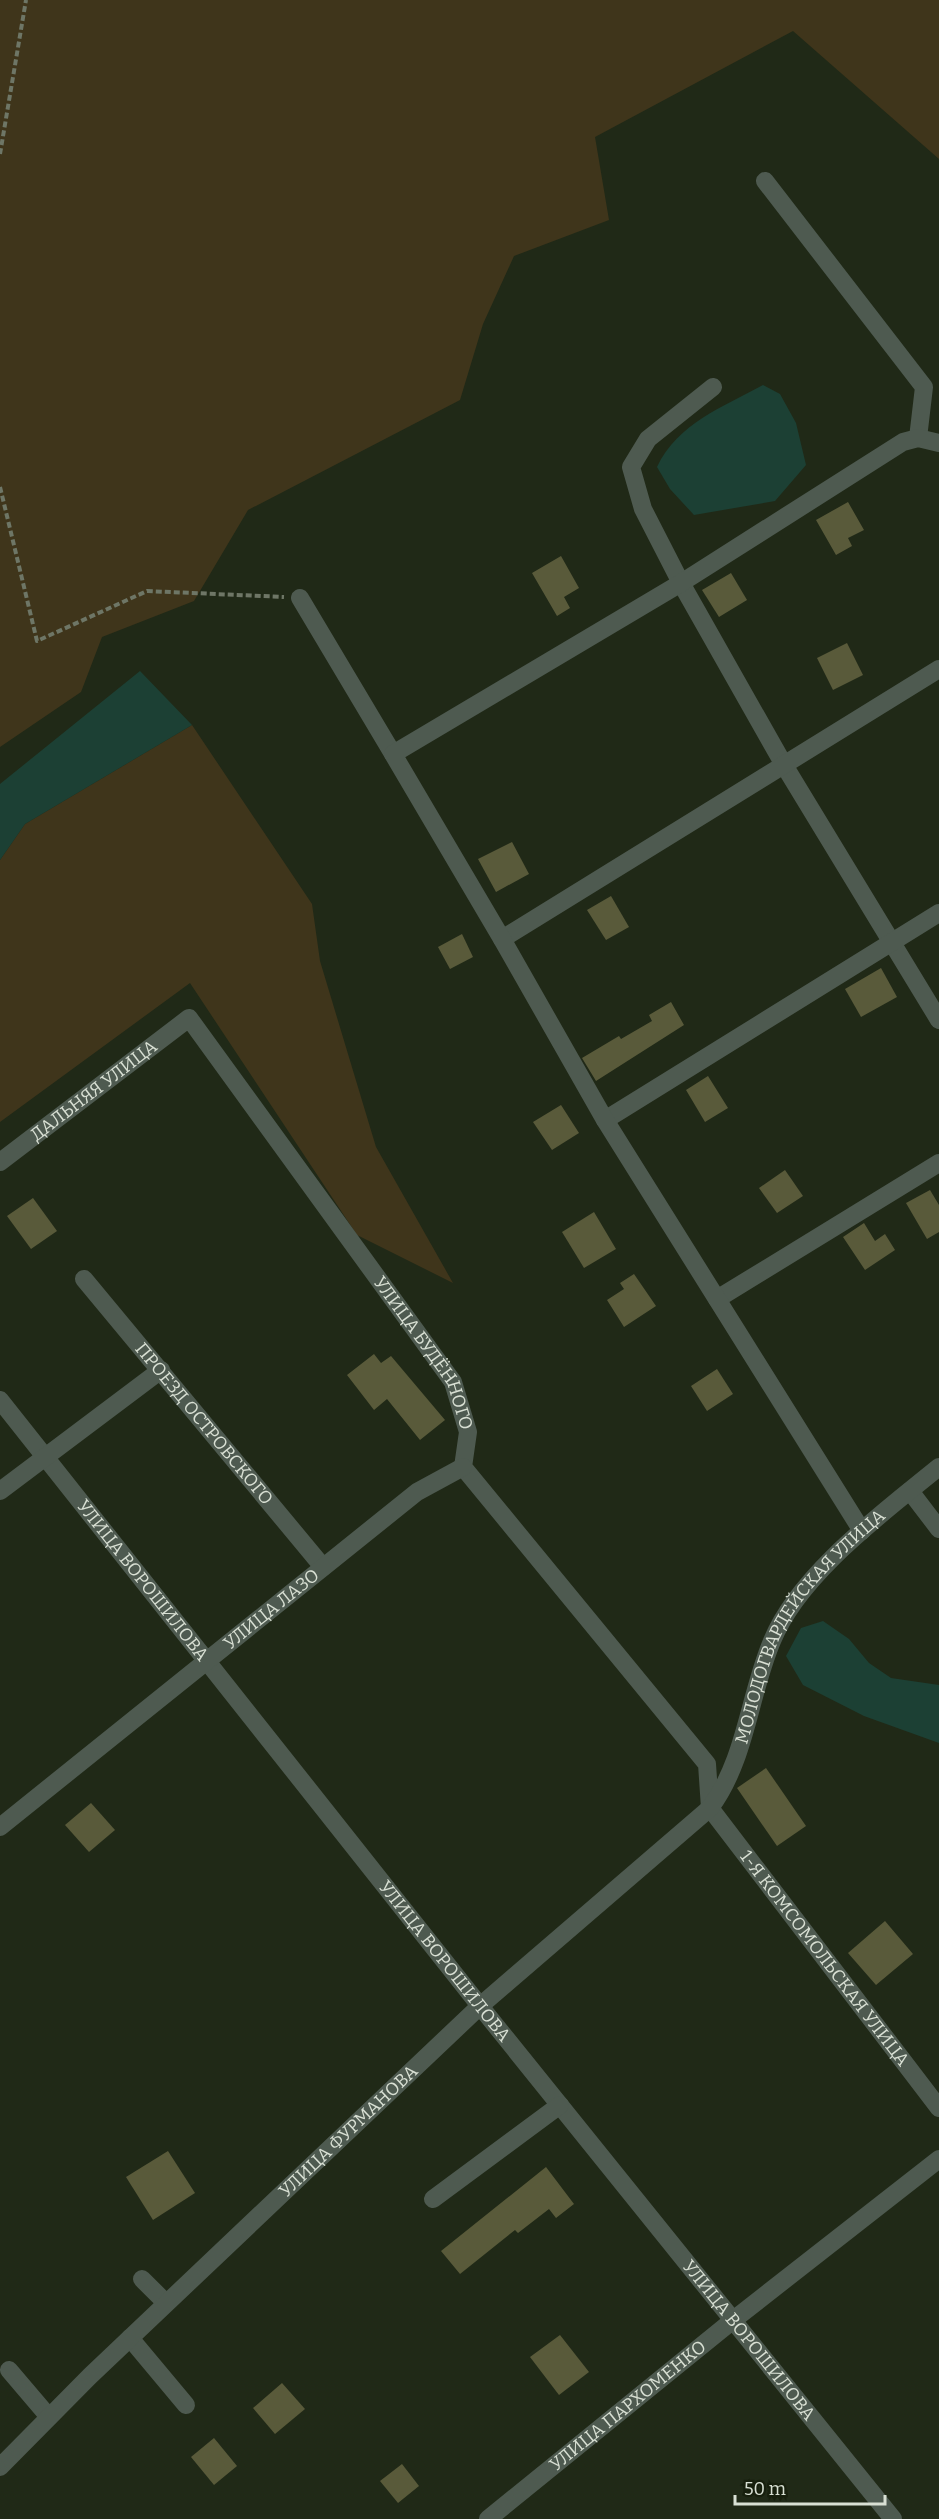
<svg xmlns="http://www.w3.org/2000/svg" width="939" height="2519" viewBox="0 0 939 2519" font-family="Bitter,serif">
	<rect width="100%" height="100%" fill="#202917"/>
	<g fill="#3f351b">
		<path d="M 0,0 L 939,0 L 939,159 L 793,31 L 595,137 L 609,220 L 514,256 L 483,324 L 460,400 L 248,510 L 194,601 L 102,637 L 81,692 L 0,747 Z"/>
		<path d="M 192,725 L 312,904 L 320,961 L 376,1147 L 453,1283 L 357,1235 L 190,983 L 0,1122 L 0,860 L 25,824 Z"/>
	</g>
	<g fill="#1c4034">
		<path d="M 763,385 L 780,394 L 796,423 L 806,465 L 775,501 L 694,515 L 670,489 L 657,467 C 678,423 723,407 763,385 Z"/>
		<path d="M 140,671 L 192,725 L 25,824 L 0,860 L 0,784 Z"/>
		<path d="M 823,1621 L 849,1639 L 869,1663 L 891,1678 L 939,1685 L 939,1743 L 864,1716 L 803,1685 L 786,1656 L 801,1628 Z"/>
	</g>
	<g fill="#595a3a">
		<path d="M 848,502 L 864,530 L 848,538 L 852,546 L 836,555 L 816,520 Z"/>
		<path d="M 561,556 L 579,588 L 564,597 L 570,608 L 557,616 L 532,573 Z"/>
		<path d="M 731,573 L 747,600 L 719,617 L 702,590 Z"/>
		<path d="M 847,643 L 863,675 L 833,690 L 817,658 Z"/>
		<path d="M 512,842 L 529,874 L 496,892 L 478,859 Z"/>
		<path d="M 611,896 L 629,927 L 606,940 L 587,910 Z"/>
		<path d="M 462,934 L 473,957 L 450,969 L 438,947 Z"/>
		<path d="M 881,968 L 897,997 L 861,1017 L 845,989 Z"/>
		<path d="M 671,1002 L 684,1025 L 596,1081 L 582,1058 L 619,1036 L 621,1039 L 652,1021 L 649,1015 Z"/>
		<path d="M 708,1076 L 728,1108 L 705,1122 L 686,1090 Z"/>
		<path d="M 561,1105 L 579,1133 L 552,1150 L 533,1122 Z"/>
		<path d="M 785,1170 L 803,1196 L 777,1213 L 759,1188 Z"/>
		<path d="M 930,1190 L 939,1205 L 939,1232 L 927,1239 L 906,1203 Z"/>
		<path d="M 33,1198 L 57,1231 L 31,1249 L 7,1216 Z"/>
		<path d="M 594,1212 L 616,1249 L 584,1268 L 562,1232 Z"/>
		<path d="M 864,1223 L 875,1241 L 885,1234 L 895,1250 L 865,1270 L 843,1237 Z"/>
		<path d="M 634,1274 L 656,1306 L 624,1327 L 607,1300 L 624,1289 L 620,1283 Z"/>
		<path d="M 374,1354 L 381,1363 L 391,1356 L 445,1420 L 420,1440 L 387,1399 L 374,1410 L 347,1375 Z"/>
		<path d="M 717,1369 L 733,1394 L 707,1411 L 691,1386 Z"/>
		<path d="M 766,1768 L 806,1826 L 777,1846 L 737,1788 Z"/>
		<path d="M 91,1803 L 115,1830 L 89,1852 L 65,1825 Z"/>
		<path d="M 885,1921 L 913,1954 L 876,1985 L 848,1953 Z"/>
		<path d="M 168,2151 L 195,2193 L 153,2220 L 126,2177 Z"/>
		<path d="M 546,2167 L 574,2204 L 556,2218 L 549,2209 L 518,2233 L 515,2230 L 460,2274 L 441,2251 Z"/>
		<path d="M 560,2335 L 589,2372 L 559,2395 L 530,2357 Z"/>
		<path d="M 282,2383 L 305,2409 L 275,2434 L 253,2408 Z"/>
		<path d="M 214,2438 L 237,2466 L 214,2485 L 191,2457 Z"/>
		<path d="M 402,2464 L 419,2486 L 398,2503 L 380,2481 Z"/>
	</g>
	<g fill="none" stroke-linecap="round" stroke-linejoin="round">
		<g stroke="#6e7666" stroke-width="4" stroke-dasharray="6 3" stroke-linecap="butt">
			<path d="M 0,154 L 26,0"/>
			<path d="M 0,487 L 37,641 L 147,591 L 284,597"/>
		</g>
		<g stroke="#4e5a50" stroke-width="18">
			<path d="M 765,181 L 924,387 L 918,438"/>
			<path d="M 713,387 L 648,439 L 631,467 L 643,509 L 681,583 L 784,765 L 939,1020"/>
			<path d="M 300,598 L 393,754"/>
			<path d="M 502,939 L 939,669"/>
			<path d="M 605,1120 L 939,913"/>
			<path id="s1" d="M 0,1162 L 189,1018 L 453,1382 L 468,1432 L 463,1467 L 707,1764 L 710,1808"/>
			<path id="s2" d="M 84,1279 L 323,1567"/>
			<path d="M 717,1299 L 939,1163"/>
			<path id="s3" d="M 0,1400 L 480,2006 L 893,2519"/>
			<path d="M 0,1491 L 161,1370"/>
			<path d="M 910,1491 L 939,1529"/>
			<path d="M 862,1531 L 605,1120 L 502,939 L 393,754 L 681,583 L 903,442 L 918,438 L 939,443"/>
			<path id="s4" d="M 710,1808 L 939,2108"/>
			<path id="s5" d="M 0,1827 L 417,1492 L 463,1467"/>
			<path d="M 433,2199 L 560,2105"/>
			<path d="M 142,2279 L 166,2303"/>
			<path d="M 130,2338 L 186,2405"/>
			<path d="M 9,2370 L 49,2417"/>
			<path id="s6" d="M 0,2467 L 90,2376 L 480,2006 L 710,1808 C 746,1760 749,1695 772,1641 C 799,1574 884,1512 939,1467"/>
			<path id="s7" d="M 488,2519 L 732,2321 L 939,2159"/>
		</g>
	</g>
	<g text-anchor="middle" dominant-baseline="central" stroke-width="4.5" stroke-linejoin="round" paint-order="stroke">
		<g font-size="18" fill="#d9e0d4" stroke="#171f0d">
			<text stroke="none"><textPath href="#s1" startOffset="118">ДАЛЬНЯЯ УЛИЦА</textPath></text>
			<text stroke="none"><textPath href="#s1" startOffset="648">УЛИЦА БУДЁННОГО</textPath></text>
			<text stroke="none"><textPath href="#s2" startOffset="188">ПРОЕЗД ОСТРОВСКОГО</textPath></text>
			<text stroke="none"><textPath href="#s3" startOffset="230">УЛИЦА ВОРОШИЛОВА</textPath></text>
			<text stroke="none"><textPath href="#s5" startOffset="348">УЛИЦА ЛАЗО</textPath></text>
			<text stroke="none"><textPath href="#s6" startOffset="1180">МОЛОДОГВАРДЕЙСКАЯ УЛИЦА</textPath></text>
			<text stroke="none"><textPath href="#s4" startOffset="189">1-Я КОМСОМОЛЬСКАЯ УЛИЦА</textPath></text>
			<text stroke="none"><textPath href="#s3" startOffset="716">УЛИЦА ВОРОШИЛОВА</textPath></text>
			<text stroke="none"><textPath href="#s6" startOffset="484">УЛИЦА ФУРМАНОВА</textPath></text>
			<text stroke="none"><textPath href="#s3" startOffset="1202">УЛИЦА ВОРОШИЛОВА</textPath></text>
			<text stroke="none"><textPath href="#s7" startOffset="180">УЛИЦА ПАРХОМЕНКО</textPath></text>
		</g>
	</g>
	<path d="M735 2495v9h150v-9" fill="none" stroke="#d9e0d4" stroke-width="3"/>
	<text x="744" y="2495" font-size="18" fill="#d9e0d4" stroke="#171f0d" stroke-width="4.5" paint-order="stroke">50 m</text>
</svg>
